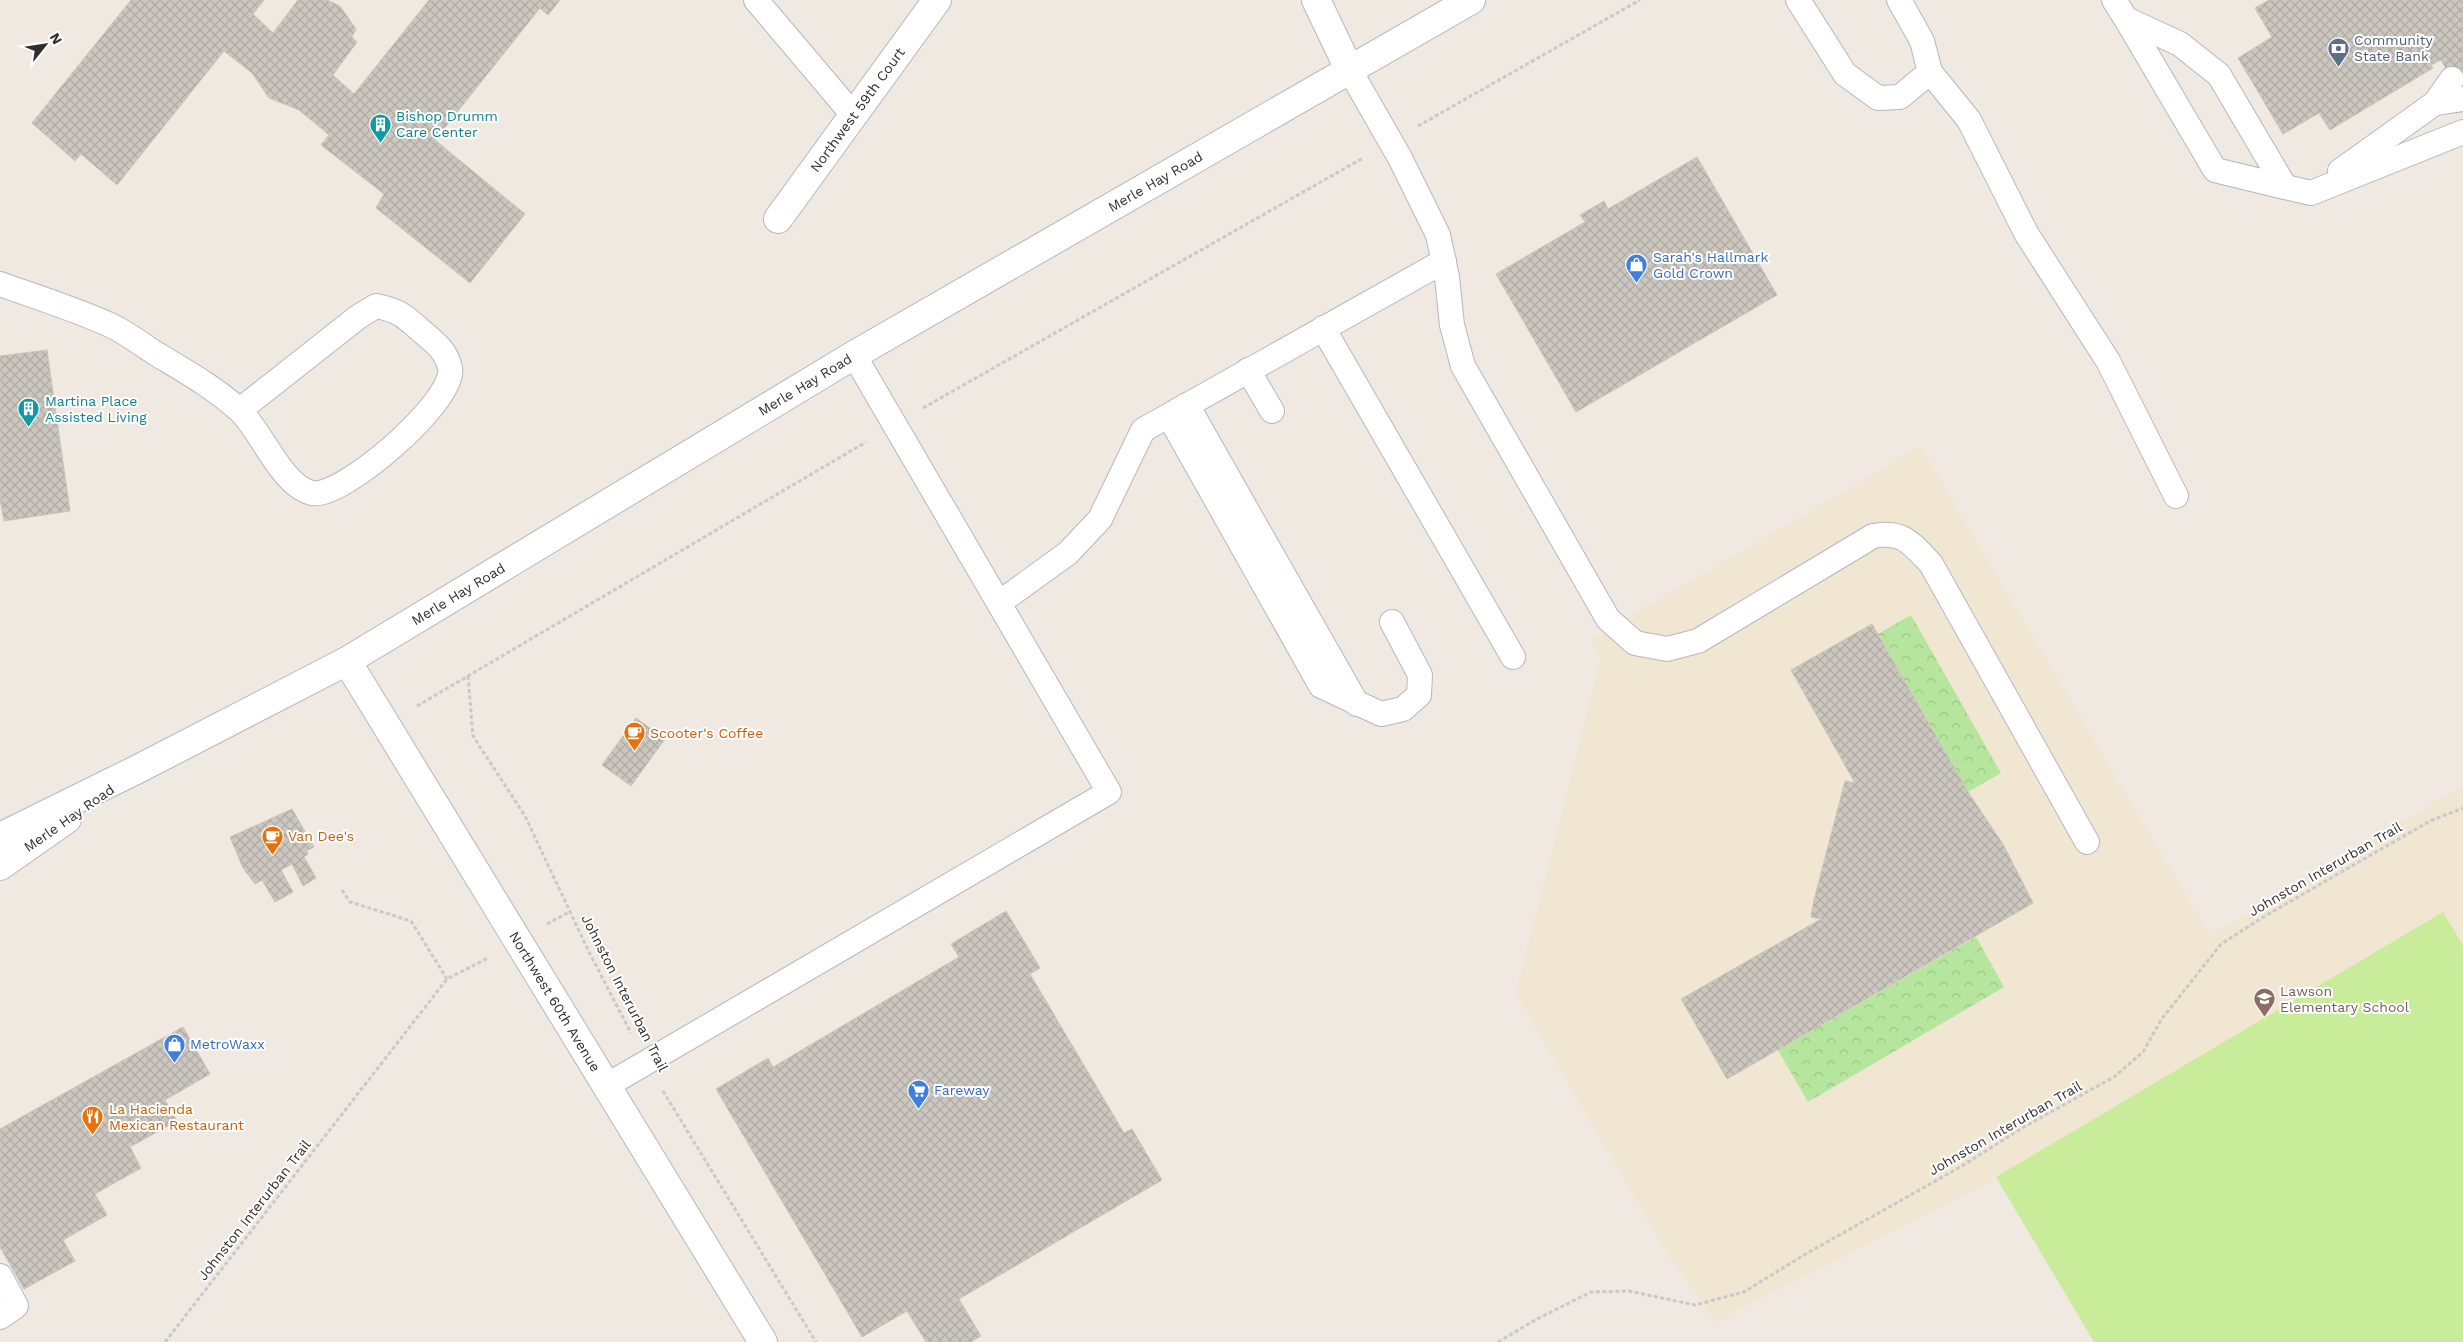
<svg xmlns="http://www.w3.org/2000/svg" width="2463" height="1342" viewBox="0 0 2463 1342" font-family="'Work Sans',sans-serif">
	<defs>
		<pattern id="park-crowns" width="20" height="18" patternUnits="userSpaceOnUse" patternTransform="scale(1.25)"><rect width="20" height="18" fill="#b6e59e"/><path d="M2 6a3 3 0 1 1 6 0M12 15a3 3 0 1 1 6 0" fill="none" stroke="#9dc588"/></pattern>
		<pattern id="building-cross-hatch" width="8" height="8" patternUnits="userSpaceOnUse" patternTransform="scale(1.25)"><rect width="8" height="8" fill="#cbc7bf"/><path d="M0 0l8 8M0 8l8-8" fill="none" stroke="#afaba4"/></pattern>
	</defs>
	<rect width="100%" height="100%" fill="#efe9e1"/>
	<path fill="#f0e6d1" d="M 1920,446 L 2210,936 L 2463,786 L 2463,1342 L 2094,1342 L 1996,1178 L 1716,1322 L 1664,1248 L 1516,994 L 1601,657 L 1591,639 L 1849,489 Z"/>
	<g fill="url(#park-crowns)">
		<path d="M 1911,615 L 2001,773 L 1968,792 L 1878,634 Z"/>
		<path d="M 1976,937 L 2004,987 L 1808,1102 L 1778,1050 Z"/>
	</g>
	<path fill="#c9ec9a" d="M 2443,912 L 2463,946 L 2463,1342 L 2094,1342 L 1996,1177 Z"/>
	<g fill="url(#building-cross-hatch)" stroke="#cbc5ba">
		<path d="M 131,0 L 264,0 L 253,14 L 273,33 L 298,0 L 327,0 L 340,6 L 356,29 L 352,37 L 357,42 L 333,75 L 354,94 L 429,0 L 560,0 L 548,15 L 540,8 L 435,140 L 525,214 L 470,283 L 376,208 L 384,194 L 321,145 L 329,135 L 299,110 L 269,98 L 252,73 L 224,51 L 117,185 L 81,154 L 75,161 L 32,123 Z"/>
		<path d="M 2269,0 L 2463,0 L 2463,97 L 2441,60 L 2431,65 L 2433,68 L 2330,130 L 2319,113 L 2283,134 L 2238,58 L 2272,37 L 2255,8 Z"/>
		<path d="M 1697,157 L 1777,295 L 1576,412 L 1496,274 L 1585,222 L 1580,215 L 1604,201 L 1608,209 Z"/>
		<path d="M 47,350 L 70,511 L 4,521 L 0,499 L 0,356 Z"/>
		<path d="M 1872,624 L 1968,792 L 2003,844 L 2033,903 L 1727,1079 L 1681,999 L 1821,919 L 1811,917 L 1814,900 L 1845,781 L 1855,783 L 1791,670 Z"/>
		<path d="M 636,718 L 665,739 L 631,786 L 602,765 Z"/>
		<path d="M 292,809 L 314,847 L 307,851 L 308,854 L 304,857 L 316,878 L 303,886 L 292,864 L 281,870 L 293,892 L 275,902 L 262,880 L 255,884 L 243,868 L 230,837 Z"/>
		<path d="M 1006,911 L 1040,968 L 1030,974 L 1124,1133 L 1132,1129 L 1162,1180 L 959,1299 L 981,1336 L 971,1342 L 926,1342 L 907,1311 L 862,1337 L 716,1089 L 768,1058 L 773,1067 L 959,957 L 951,944 Z"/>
		<path d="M 183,1027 L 210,1074 L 165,1100 L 177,1121 L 130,1147 L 141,1168 L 95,1194 L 107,1215 L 63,1240 L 75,1261 L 24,1289 L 0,1247 L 0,1129 Z"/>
	</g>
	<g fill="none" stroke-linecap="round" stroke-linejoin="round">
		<defs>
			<g id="lane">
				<path d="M 756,0 L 854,116"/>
				<path d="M 1798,0 L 1845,74 L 1878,98 L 1900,97 L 1930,72 L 1922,41 L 1899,0"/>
				<path d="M 2114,0 L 2126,19 L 2215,170 L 2285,187 L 2219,75 L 2180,44 L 2126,19"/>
				<path d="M 1349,69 L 1400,158 L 1438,235 L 1447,277 L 1452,325 L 1463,366 L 1608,619 L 1635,643 L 1667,649 L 1698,641 L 1873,536 C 1903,530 1912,544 1931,564 L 2087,842"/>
				<path d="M 1930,72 L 1969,120 L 2026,233 L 2108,361 L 2176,496"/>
				<path d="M 2435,103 L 2463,99"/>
				<path d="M 2340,171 L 2435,103 L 2452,79"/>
				<path d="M 2285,187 L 2311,193 L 2463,132"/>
				<path d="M 0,284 C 36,297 75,309 110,325 C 125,332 140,343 155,353 C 183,370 214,387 239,410 C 260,428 281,486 312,493 C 341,500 457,400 450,368 C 447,353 437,344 426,335 C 406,318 402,311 376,306 L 358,317 L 240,410"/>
				<path d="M 1323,328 L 1513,657"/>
				<path d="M 1248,370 L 1272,411"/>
				<path d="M 1187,405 L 1357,704"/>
				<path d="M 1169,416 L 1321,686 L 1381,714 L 1403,709 L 1419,695 L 1420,675 L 1392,622"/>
				<path d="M 999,603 L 1068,553 L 1100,519 L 1143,430 L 1444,261"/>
				<path d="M 606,1086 L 1109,792 L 854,355"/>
				<path d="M 0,1276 L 16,1306 L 0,1317"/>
			</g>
			<g id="street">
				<path d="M 1316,0 L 1349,69"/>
				<path id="s1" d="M 778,219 L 937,0"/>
				<path id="s2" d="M 347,661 L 763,1342"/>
			</g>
			<g id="secondary">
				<path id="s3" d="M 0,837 L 138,769 L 347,661 L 854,355 L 1471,0"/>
				<path d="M 0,866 L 67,819"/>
			</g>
		</defs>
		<use href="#lane" stroke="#b4b7c1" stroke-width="26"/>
		<use href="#street" stroke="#b4b7c1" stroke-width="30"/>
		<use href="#secondary" stroke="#b4b7c1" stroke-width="30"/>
		<g stroke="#c9c9c9" stroke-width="3" stroke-dasharray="4 2.5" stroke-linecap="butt">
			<path d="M 1418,126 L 1640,0"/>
			<path d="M 923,408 L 1363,158"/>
			<path d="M 468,676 L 473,736 L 525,816 L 589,952 L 631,1033"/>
			<path d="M 417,706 L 866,442"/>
			<path d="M 342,890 L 350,902 L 411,921 L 447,979"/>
			<path d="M 547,924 L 571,911"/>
			<path d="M 663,1091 L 816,1342"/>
			<path d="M 165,1342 L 447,979 L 488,958"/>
			<path d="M 1498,1342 L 1537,1319 L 1591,1292 L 1629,1291 L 1695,1305 L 1744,1292 L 1804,1255 L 1962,1166 L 2022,1128 L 2114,1077 L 2143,1052 L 2161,1020 L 2221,944 L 2265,916 L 2430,821 L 2463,808"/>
		</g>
		<use href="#lane" stroke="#fff" stroke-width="24"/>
		<use href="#street" stroke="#fff" stroke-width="28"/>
		<use href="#secondary" stroke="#fff" stroke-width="28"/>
	</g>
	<defs>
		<symbol id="bank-pin" viewBox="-11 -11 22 30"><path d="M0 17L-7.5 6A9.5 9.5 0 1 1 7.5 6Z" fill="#5c6f8a" stroke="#fff"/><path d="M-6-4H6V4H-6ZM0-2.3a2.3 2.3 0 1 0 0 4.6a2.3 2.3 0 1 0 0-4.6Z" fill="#fff"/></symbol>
		<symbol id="building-pin" viewBox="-11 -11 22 30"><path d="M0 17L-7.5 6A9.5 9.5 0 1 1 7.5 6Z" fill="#0f9aa8" stroke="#fff"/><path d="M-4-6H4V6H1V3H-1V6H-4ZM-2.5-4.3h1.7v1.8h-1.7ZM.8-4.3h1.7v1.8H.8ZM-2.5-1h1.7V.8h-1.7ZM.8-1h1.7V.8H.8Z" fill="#fff"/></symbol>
		<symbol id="shop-pin" viewBox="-11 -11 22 30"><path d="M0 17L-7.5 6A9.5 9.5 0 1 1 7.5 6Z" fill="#3f7fe0" stroke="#fff"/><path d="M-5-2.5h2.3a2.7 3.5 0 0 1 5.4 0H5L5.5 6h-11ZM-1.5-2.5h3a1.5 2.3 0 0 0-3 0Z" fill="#fff"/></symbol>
		<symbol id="cafe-pin" viewBox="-11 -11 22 30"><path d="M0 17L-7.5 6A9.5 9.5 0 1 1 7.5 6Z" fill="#e8710a" stroke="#fff"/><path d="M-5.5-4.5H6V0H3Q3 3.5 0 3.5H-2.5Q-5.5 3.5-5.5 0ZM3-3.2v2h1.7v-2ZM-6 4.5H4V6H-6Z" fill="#fff"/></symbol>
		<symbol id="school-pin" viewBox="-11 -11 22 30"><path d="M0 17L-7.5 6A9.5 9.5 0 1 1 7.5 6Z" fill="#8d6e63" stroke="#fff"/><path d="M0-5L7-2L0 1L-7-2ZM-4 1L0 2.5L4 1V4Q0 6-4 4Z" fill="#fff"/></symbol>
		<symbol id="supermarket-pin" viewBox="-11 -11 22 30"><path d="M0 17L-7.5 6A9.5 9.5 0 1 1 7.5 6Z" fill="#3f7fe0" stroke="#fff"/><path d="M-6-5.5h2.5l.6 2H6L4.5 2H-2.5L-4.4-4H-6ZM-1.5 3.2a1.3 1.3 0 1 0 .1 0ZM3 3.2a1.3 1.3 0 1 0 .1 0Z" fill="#fff"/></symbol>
		<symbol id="restaurant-pin" viewBox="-11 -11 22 30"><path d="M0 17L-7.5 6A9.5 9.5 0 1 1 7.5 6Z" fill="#e8710a" stroke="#fff"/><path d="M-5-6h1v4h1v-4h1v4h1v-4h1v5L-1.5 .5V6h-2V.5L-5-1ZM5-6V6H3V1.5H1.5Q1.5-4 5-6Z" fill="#fff"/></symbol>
	</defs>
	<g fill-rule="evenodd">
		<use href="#bank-pin" x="2326" y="36" width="25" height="34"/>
		<use href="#building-pin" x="368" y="112" width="25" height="34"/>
		<use href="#shop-pin" x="1624" y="252" width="25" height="34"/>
		<use href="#building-pin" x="16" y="396" width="25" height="34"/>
		<use href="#cafe-pin" x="622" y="720" width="25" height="34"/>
		<use href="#cafe-pin" x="260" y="824" width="25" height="34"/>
		<use href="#school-pin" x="2252" y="986" width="25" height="34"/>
		<use href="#shop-pin" x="162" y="1032" width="25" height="34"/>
		<use href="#supermarket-pin" x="906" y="1078" width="25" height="34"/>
		<use href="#restaurant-pin" x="80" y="1104" width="25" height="34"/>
	</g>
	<g text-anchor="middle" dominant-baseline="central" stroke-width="4" stroke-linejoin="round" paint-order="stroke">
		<g font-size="14" fill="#4e5e75" stroke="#fff" text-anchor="start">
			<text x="2354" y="40">Community<tspan x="2354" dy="16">State Bank</tspan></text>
		</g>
		<g font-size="14" fill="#2e2e2e" stroke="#fff">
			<text stroke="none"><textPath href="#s1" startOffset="135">Northwest 59th Court</textPath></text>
			<text stroke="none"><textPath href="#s3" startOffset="1329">Merle Hay Road</textPath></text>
			<text stroke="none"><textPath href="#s3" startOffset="924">Merle Hay Road</textPath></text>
			<text stroke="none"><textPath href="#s3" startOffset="519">Merle Hay Road</textPath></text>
			<text transform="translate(69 818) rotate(-35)">Merle Hay Road</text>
			<text transform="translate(2325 869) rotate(-30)">Johnston Interurban Trail</text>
			<text transform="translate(625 993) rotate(63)">Johnston Interurban Trail</text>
			<text stroke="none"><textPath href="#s2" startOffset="399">Northwest 60th Avenue</textPath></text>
			<text transform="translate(2005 1128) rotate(-30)">Johnston Interurban Trail</text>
			<text transform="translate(254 1210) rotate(-52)">Johnston Interurban Trail</text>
		</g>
		<g font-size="14" fill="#0d838f" stroke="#fff" text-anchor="start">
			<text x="396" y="116">Bishop Drumm<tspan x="396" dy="16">Care Center</tspan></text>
			<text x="45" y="401">Martina Place<tspan x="45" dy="16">Assisted Living</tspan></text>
		</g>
		<g font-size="14" fill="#366cbe" stroke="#fff" text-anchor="start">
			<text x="1653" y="257">Sarah's Hallmark<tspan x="1653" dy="16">Gold Crown</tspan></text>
			<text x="190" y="1044">MetroWaxx</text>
			<text x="934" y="1090">Fareway</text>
		</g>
		<g font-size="14" fill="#c56008" stroke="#fff" text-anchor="start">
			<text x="650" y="733">Scooter's Coffee</text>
			<text x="288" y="836">Van Dee's</text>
			<text x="109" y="1109">La Hacienda<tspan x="109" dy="16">Mexican Restaurant</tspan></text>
		</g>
		<g font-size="14" fill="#785e54" stroke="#fff" text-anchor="start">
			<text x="2280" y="991">Lawson<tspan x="2280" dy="16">Elementary School</tspan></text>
		</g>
	</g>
	<g transform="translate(45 45) rotate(60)" stroke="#ffffff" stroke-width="4" paint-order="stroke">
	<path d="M0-4L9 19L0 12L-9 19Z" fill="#2e2e2e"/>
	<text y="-8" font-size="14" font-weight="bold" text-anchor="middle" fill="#2e2e2e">N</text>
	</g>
</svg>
